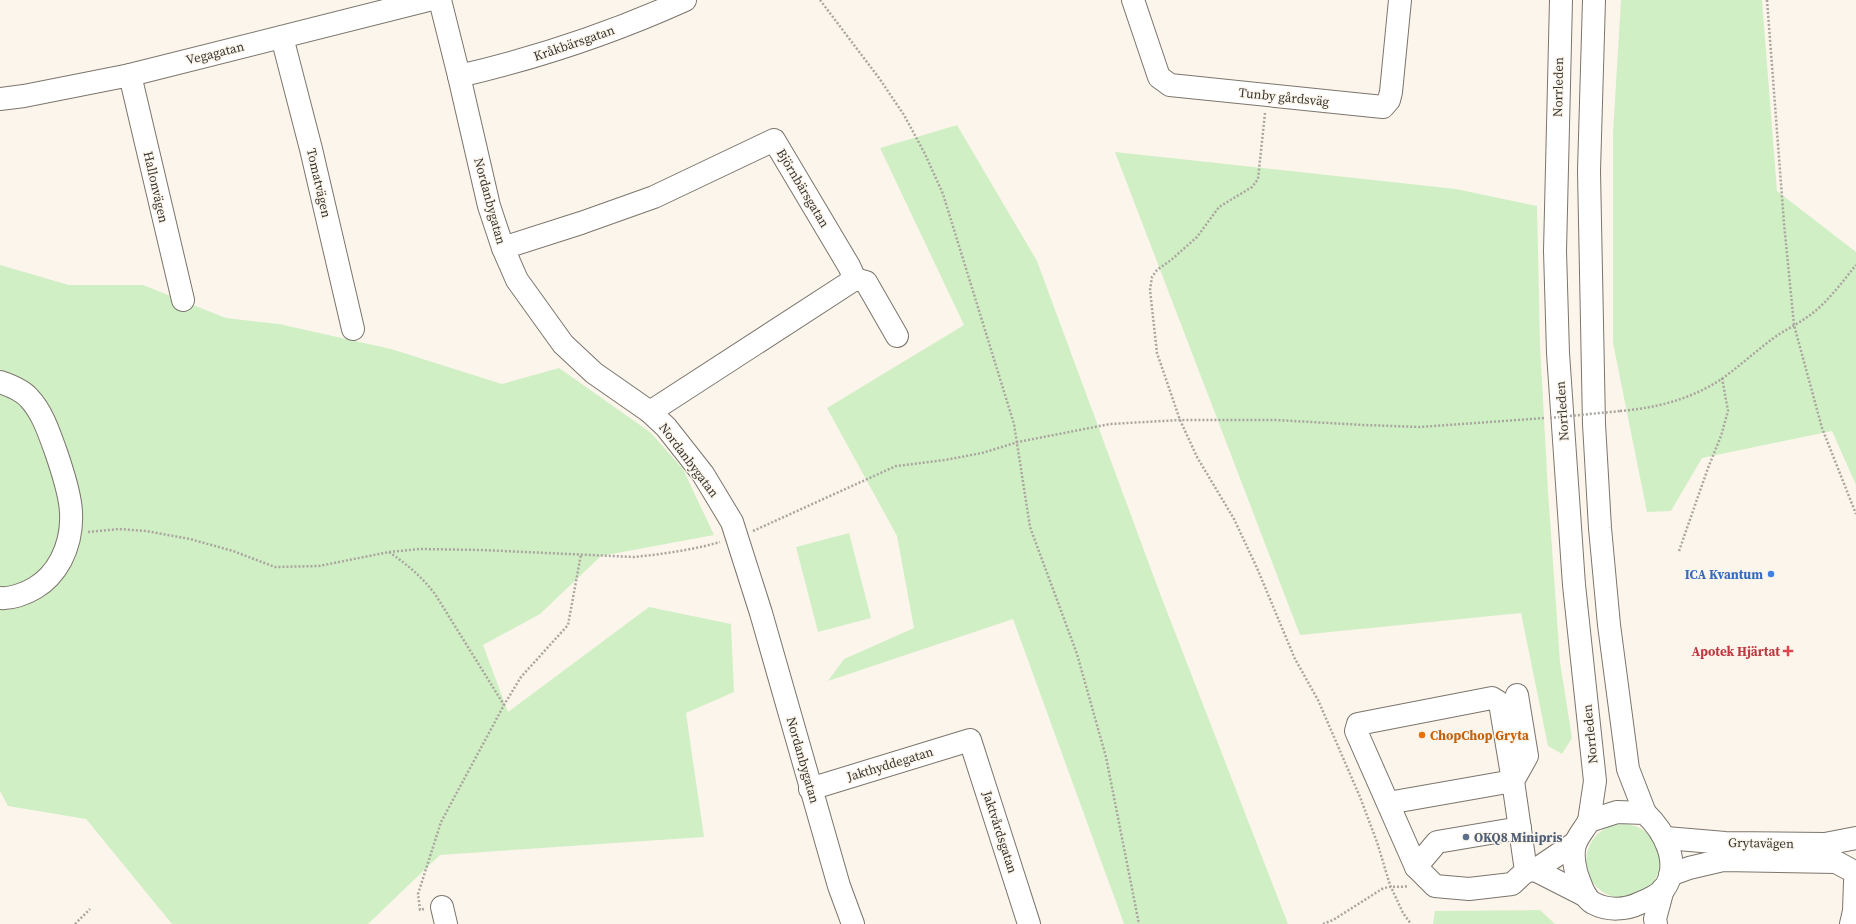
<svg xmlns="http://www.w3.org/2000/svg" width="1856" height="924" viewBox="0 0 1856 924" font-family="'Source Serif 4',serif">
	<rect width="100%" height="100%" fill="#fcf5ec"/>
	<g fill="#d1efc5">
		<path d="M 1621,0 L 1762,0 L 1777,191 L 1856,252 L 1856,485 L 1832,431 L 1702,458 L 1671,511 L 1647,512 L 1613,343 L 1613,133 Z"/>
		<path d="M 957,125 L 1037,261 L 1159,591 L 1288,924 L 1124,924 L 1013,619 L 828,681 L 844,659 L 914,628 L 897,536 L 827,408 L 964,325 L 880,148 Z"/>
		<path d="M 1115,152 L 1456,189 L 1537,206 L 1540,345 L 1548,491 L 1560,662 L 1572,738 L 1562,754 L 1548,746 L 1521,613 L 1300,635 Z"/>
		<path d="M 0,265 L 69,285 L 143,285 L 226,318 L 279,324 L 391,349 L 502,384 L 559,368 L 650,432 L 683,469 L 714,535 L 601,556 L 540,614 L 483,645 L 508,712 L 649,607 L 731,624 L 734,692 L 686,713 L 704,837 L 440,855 L 368,924 L 172,924 L 86,819 L 8,806 L 0,791 Z"/>
		<path d="M 849,533 L 871,618 L 818,632 L 796,547 Z"/>
		<circle cx="1623" cy="861" r="37"/>
		<path d="M 1540,910 L 1555,924 L 1433,924 L 1435,911 Z"/>
	</g>
	<g fill="none" stroke-linecap="round" stroke-linejoin="round">
		<defs>
			<g id="minor">
				<path d="M 440,0 L 459,76 L 489,206 L 503,248 L 517,280 L 563,344 L 594,373 L 650,412 L 666,427 L 703,474 L 732,522 L 761,613 L 839,886 L 853,924"/>
				<path d="M 1133,0 L 1159,77 L 1170,85 L 1383,107 L 1389,100 L 1391,92 L 1400,0"/>
				<path d="M 282,37 L 311,149 L 353,329"/>
				<path d="M 130,75 L 183,300"/>
				<path d="M 459,76 C 537,58 612,33 685,0"/>
				<path d="M 0,99 L 24,96 L 130,75 L 428,0"/>
				<path d="M 503,248 L 581,223 L 654,197 L 774,140 L 849,266 L 855,279 L 650,412"/>
				<path d="M 855,279 L 866,282 L 897,336"/>
				<path d="M 0,382 C 9,385 23,391 29,398 C 43,413 49,433 56,452 C 69,490 80,523 61,560 C 54,573 47,581 35,588 C 25,594 11,599 0,598"/>
				<path d="M 1517,695 L 1527,756 L 1513,781 L 1526,871 L 1535,870 L 1575,843"/>
				<path d="M 810,789 L 970,740 L 1029,924"/>
				<path d="M 1388,803 L 1513,781 L 1500,703 L 1492,698 L 1358,724 L 1356,731 L 1416,867 L 1435,886 L 1469,889 L 1512,884 L 1526,871"/>
				<path d="M 1666,838 L 1725,843 L 1825,844 L 1856,838"/>
				<path d="M 1416,867 L 1437,842 L 1520,828"/>
				<path d="M 1535,870 L 1586,896"/>
				<path d="M 1670,875 L 1689,868 L 1723,860 L 1836,862 L 1849,869"/>
				<path d="M 442,907 L 446,924"/>
				<path d="M 1851,924 L 1854,911 L 1855,882"/>
			</g>
			<g id="major">
				<path d="M 1561,0 L 1555,251 L 1558,353 L 1574,585 L 1595,781 L 1589,821"/>
				<path d="M 1594,0 L 1589,171 L 1594,424 L 1600,528 L 1609,625 L 1628,769 L 1645,813"/>
				<path d="M 1617,812 L 1645,813 C 1664,831 1682,863 1664,889 C 1658,895 1648,900 1640,903 C 1626,910 1608,911 1593,903 C 1586,899 1583,891 1580,883 C 1575,872 1571,853 1576,842 C 1579,835 1585,828 1589,821 Z"/>
				<path d="M 1656,924 L 1655,919 L 1663,889"/>
			</g>
		</defs>
		<use href="#minor" stroke="#7b756c" stroke-width="24"/>
		<use href="#major" stroke="#7b756c" stroke-width="24"/>
		<g stroke="#aaa59e" stroke-width="2.5" stroke-dasharray="2 2" stroke-linecap="butt">
			<path d="M 820,0 L 879,78 L 904,115 L 925,154 L 943,194 L 1014,424 L 1030,527 L 1077,654 L 1106,757 L 1139,924"/>
			<path d="M 1767,0 L 1784,223 L 1794,325 L 1822,428 L 1856,514"/>
			<path d="M 1265,113 L 1258,179 L 1252,187 L 1219,207 L 1197,237 L 1171,260 L 1157,270 L 1152,277 L 1150,290 L 1157,353 L 1180,420 L 1197,457 L 1234,519 L 1257,568 L 1295,659 L 1318,700 L 1360,797 L 1377,842 L 1390,885 L 1403,913 L 1411,924"/>
			<path d="M 1620,411 C 1657,408 1692,399 1723,378 C 1741,365 1757,350 1775,337 C 1788,328 1802,322 1814,312 C 1830,299 1843,281 1856,265"/>
			<path d="M 753,531 L 896,466 L 945,460 L 982,453 L 1018,442 L 1110,424 L 1180,420 L 1276,420 L 1364,425 L 1420,427 L 1545,418"/>
			<path d="M 88,532 L 119,529 L 146,531 L 190,539 L 233,551 L 275,567 L 319,566 L 389,552 L 420,549 L 482,550 L 634,557 C 663,554 692,550 720,542"/>
			<path d="M 1679,551 L 1708,468 L 1721,436 L 1728,411 L 1722,378"/>
			<path d="M 389,552 C 408,565 422,577 435,594 L 504,705"/>
			<path d="M 424,909 L 420,910 L 418,894 L 441,822 L 504,705 L 521,677 L 568,625 L 581,554"/>
			<path d="M 75,924 L 90,909"/>
			<path d="M 1323,924 L 1333,920 L 1382,889 C 1391,885 1399,888 1409,886"/>
		</g>
		<use href="#minor" stroke="#fff" stroke-width="22"/>
		<use href="#major" stroke="#fff" stroke-width="22"/>
		<path stroke="#aaa59e" stroke-width="2.5" stroke-dasharray="2 2" stroke-linecap="butt" d="M 1550,418 L 1620,411"/>
	</g>
	<circle fill="#3f7fe0" stroke="#fcf5ec" stroke-width="1.5" cx="1771" cy="574" r="4"/>
	<path fill="#e0444e" stroke="#fcf5ec" stroke-width="1.5" d="M1786 645h4v4h4v4h-4v4h-4v-4h-4v-4h4z"/>
	<circle fill="#e8710a" stroke="#fcf5ec" stroke-width="1.5" cx="1422" cy="735" r="4"/>
	<circle fill="#5c6f8a" stroke="#fcf5ec" stroke-width="1.5" cx="1466" cy="837" r="4"/>
	<g text-anchor="middle" dominant-baseline="central" stroke-width="3" stroke-linejoin="round" paint-order="stroke">
		<g font-size="13" fill="#373531" stroke="#fcf5ec">
			<text transform="translate(574 43) rotate(-19)">Kråkbärsgatan</text>
			<text transform="translate(215 53) rotate(-14)">Vegagatan</text>
			<text transform="translate(1558 87) rotate(-89)">Norrleden</text>
			<text transform="translate(1284 97) rotate(6)">Tunby gårdsväg</text>
			<text transform="translate(319 183) rotate(77)">Tomatvägen</text>
			<text transform="translate(156 187) rotate(77)">Hallonvägen</text>
			<text transform="translate(803 188) rotate(59)">Björnbärsgatan</text>
			<text transform="translate(490 201) rotate(75)">Nordanbygatan</text>
			<text transform="translate(1562 411) rotate(-94)">Norrleden</text>
			<text transform="translate(689 460) rotate(53)">Nordanbygatan</text>
			<text transform="translate(1590 734) rotate(-96)">Norrleden</text>
			<text transform="translate(803 760) rotate(74)">Nordanbygatan</text>
			<text transform="translate(890 764) rotate(-17)">Jakthyddegatan</text>
			<text transform="translate(1000 832) rotate(72)">Jaktvårdsgatan</text>
			<text transform="translate(1761 843) rotate(1)">Grytavägen</text>
		</g>
		<g font-size="13" font-weight="bold" fill="#366cbe" stroke="#fcf5ec" text-anchor="end">
			<text x="1763" y="574">ICA Kvantum</text>
		</g>
		<g font-size="13" font-weight="bold" fill="#be3a42" stroke="#fcf5ec" text-anchor="end">
			<text x="1780" y="651">Apotek Hjärtat</text>
		</g>
		<g font-size="13" font-weight="bold" fill="#c56008" stroke="#fcf5ec" text-anchor="start">
			<text x="1430" y="735">ChopChop Gryta</text>
		</g>
		<g font-size="13" font-weight="bold" fill="#4e5e75" stroke="#fcf5ec" text-anchor="start">
			<text x="1474" y="837">OKQ8 Minipris</text>
		</g>
	</g>
</svg>
